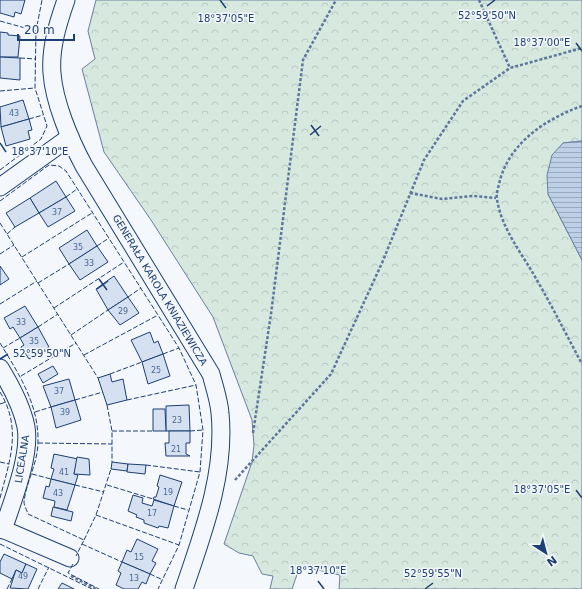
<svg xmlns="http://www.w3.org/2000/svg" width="582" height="589" viewBox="0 0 582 589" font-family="'DejaVu Sans',sans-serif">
	<defs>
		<pattern id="forest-crowns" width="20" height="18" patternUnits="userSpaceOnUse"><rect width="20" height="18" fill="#d7e8df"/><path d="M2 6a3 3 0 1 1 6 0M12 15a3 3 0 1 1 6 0" fill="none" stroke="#b8c8c3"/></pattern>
		<pattern id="water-rules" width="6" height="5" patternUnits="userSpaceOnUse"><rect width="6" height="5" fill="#bed0e5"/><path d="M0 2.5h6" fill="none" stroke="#9aaabe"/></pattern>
	</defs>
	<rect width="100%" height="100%" fill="#f4f7fb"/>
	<path fill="url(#forest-crowns)" stroke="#687fa3" d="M 96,0 L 582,0 L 582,141 L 563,143 L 548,194 L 582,260 L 582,589 L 339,589 L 340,575 L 300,566 L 292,589 L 270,589 L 273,576 L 262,574 L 253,556 L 239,553 L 224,544 L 252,462 L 254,445 L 252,420 L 213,317 L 151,220 L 104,152 L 82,69 L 95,59 L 88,31 Z"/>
	<path fill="url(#water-rules)" stroke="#687fa3" d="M 582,141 L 582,260 L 548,194 L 547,175 L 552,155 L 563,143 Z"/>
	<g fill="#d5e0f0" stroke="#1d3f73">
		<path d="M 0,0 L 25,0 L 21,14 L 15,12 L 14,17 L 0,13 Z"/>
		<path d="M 0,32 L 8,33 L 8,35 L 20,36 L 18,57 L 0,57 Z"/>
		<path d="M 0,57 L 20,58 L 20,80 L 0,78 Z"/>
		<path d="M 23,100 L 29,119 L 1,127 L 0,107 Z"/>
		<path d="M 29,119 L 32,130 L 28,131 L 30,139 L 6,146 L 1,127 Z"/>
		<path d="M 56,181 L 66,197 L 39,213 L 30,198 Z"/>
		<path d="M 66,197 L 75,211 L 48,227 L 39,213 Z"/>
		<path d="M 30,198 L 39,213 L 15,227 L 6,213 Z"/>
		<path d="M 87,230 L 97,246 L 69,264 L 59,248 Z"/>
		<path d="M 97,246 L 108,262 L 80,280 L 69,264 Z"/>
		<path d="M 0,266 L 9,279 L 0,285 Z"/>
		<path d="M 114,276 L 128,297 L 108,310 L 96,289 Z"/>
		<path d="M 128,297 L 139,313 L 120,325 L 108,310 Z"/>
		<path d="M 25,306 L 38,327 L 20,338 L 13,327 L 10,329 L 4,318 Z"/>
		<path d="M 38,327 L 49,347 L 29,359 L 21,347 L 24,345 L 20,338 Z"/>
		<path d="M 150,332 L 154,343 L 158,341 L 163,354 L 142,362 L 131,340 Z"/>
		<path d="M 163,354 L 170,376 L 148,384 L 142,362 Z"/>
		<path d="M 53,366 L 58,374 L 43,383 L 38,374 Z"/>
		<path d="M 110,374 L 112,382 L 123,379 L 127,400 L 107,405 L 98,378 Z"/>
		<path d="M 69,379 L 75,400 L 51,407 L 43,386 Z"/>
		<path d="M 75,400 L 81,420 L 56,428 L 51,407 Z"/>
		<path d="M 189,405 L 190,431 L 166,431 L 166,406 Z"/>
		<path d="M 153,409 L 165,409 L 166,431 L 153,431 Z"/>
		<path d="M 169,431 L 190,431 L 190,443 L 186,443 L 186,454 L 190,456 L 166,456 L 165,443 L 169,443 Z"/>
		<path d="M 54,454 L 78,459 L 74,474 L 78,475 L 75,485 L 51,479 L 54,469 L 51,468 Z"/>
		<path d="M 77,457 L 89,459 L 90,475 L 74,474 Z"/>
		<path d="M 112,462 L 128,464 L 127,471 L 111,469 Z"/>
		<path d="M 128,464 L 146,465 L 145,474 L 127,472 Z"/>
		<path d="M 160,475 L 182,482 L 174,506 L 153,499 L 154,497 L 156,497 L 159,487 L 157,486 Z"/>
		<path d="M 51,479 L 75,485 L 67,510 L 54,507 L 55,501 L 43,498 L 46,486 L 49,487 Z"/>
		<path d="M 133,495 L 143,498 L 142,503 L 152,506 L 154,500 L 174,506 L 168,528 L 159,526 L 158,528 L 144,523 L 144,520 L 136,517 L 137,515 L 128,511 Z"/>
		<path d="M 53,507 L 73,512 L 71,521 L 51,516 Z"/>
		<path d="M 137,539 L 158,549 L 152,561 L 156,563 L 150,574 L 122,562 L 127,550 L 131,552 Z"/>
		<path d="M 4,554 L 26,564 L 22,573 L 16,570 L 12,579 L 0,573 L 0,562 Z"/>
		<path d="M 122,562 L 150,574 L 146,584 L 142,582 L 138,589 L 124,589 L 116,585 L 121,573 L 118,571 Z"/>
		<path d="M 26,564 L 37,569 L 28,589 L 10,588 L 16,570 L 22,573 Z"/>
		<path d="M 62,583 L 74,589 L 58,589 Z"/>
	</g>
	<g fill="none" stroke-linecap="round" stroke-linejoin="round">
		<defs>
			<g id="minor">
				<path d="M 66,0 C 58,23 50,48 52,73 C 54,102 70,140 84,166 L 211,374 C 214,386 219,400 220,413 C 226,473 203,533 184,589"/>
				<path d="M 0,187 L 70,137"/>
				<path d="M 0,368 C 11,386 22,406 26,427 C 31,456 12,502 3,530"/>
				<path d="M 0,528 L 70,558"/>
			</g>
		</defs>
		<use href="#minor" stroke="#1d3f73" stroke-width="19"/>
		<g stroke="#5e769c" stroke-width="2.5" stroke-dasharray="3 2" stroke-linecap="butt">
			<path d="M 479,0 L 510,68"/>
			<path d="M 582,106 C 545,119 508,144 499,184 C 498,189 496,194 497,199 C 501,227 520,251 534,275 C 551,304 566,334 582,364"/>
			<path d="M 410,193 L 442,199 L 473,196 L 496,198"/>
			<path d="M 253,433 L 271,314 L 303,60 L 336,0"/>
			<path d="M 235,480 L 331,374 L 382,263 L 424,160 L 463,101 L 510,68 L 582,48"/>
			<path d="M 71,576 L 96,589"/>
		</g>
		<use href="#minor" stroke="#f4f7fb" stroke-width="17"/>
		<g stroke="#1d3f73" stroke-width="1" stroke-dasharray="5 2" stroke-linecap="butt">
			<path d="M 0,21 L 36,31"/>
			<path d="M 20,58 L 36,59"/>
			<path d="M 0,91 L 35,88"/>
			<path d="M 29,119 L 43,115"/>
			<path d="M 0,170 L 41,139 L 47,126 L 35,88 L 36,31 L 42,0"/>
			<path d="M 66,197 L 77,189"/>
			<path d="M 0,201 L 49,165 L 59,166 L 66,171 L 179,348 L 196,385 L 203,430 L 200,472 L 179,545 L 158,589"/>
			<path d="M 0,223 L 98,378"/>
			<path d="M 7,234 L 15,227"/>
			<path d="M 97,246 L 109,238"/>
			<path d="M 0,254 L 14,245"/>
			<path d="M 22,257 L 92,213"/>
			<path d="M 38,283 L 69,264"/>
			<path d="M 128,297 L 141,288"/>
			<path d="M 0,304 L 37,281"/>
			<path d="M 54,308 L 124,262"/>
			<path d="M 38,327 L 58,314"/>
			<path d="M 71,335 L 108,310"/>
			<path d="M 0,343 C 19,374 39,405 38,442 C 38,463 26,482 24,502 C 24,506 27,510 28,514 L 84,540 L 76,556"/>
			<path d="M 3,348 L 20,338"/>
			<path d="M 163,354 L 179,348"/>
			<path d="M 84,355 L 158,315"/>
			<path d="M 110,374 L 142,362"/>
			<path d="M 21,376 L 76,343"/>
			<path d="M 0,392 C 22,428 10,460 0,498"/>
			<path d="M 75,400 L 103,392"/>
			<path d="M 127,400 L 196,385"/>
			<path d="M 0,404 L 6,402"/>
			<path d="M 107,405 L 112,431 L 112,462"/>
			<path d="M 35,412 L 51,407"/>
			<path d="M 112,431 L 153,431"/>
			<path d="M 190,431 L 203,430"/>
			<path d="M 38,443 L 112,444"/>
			<path d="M 0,462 L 9,464"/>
			<path d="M 146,465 L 200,472"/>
			<path d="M 32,474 L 51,479"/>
			<path d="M 75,485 L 104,492"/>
			<path d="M 107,485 L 153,499"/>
			<path d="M 174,506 L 188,510"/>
			<path d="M 96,515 L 179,545"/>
			<path d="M 84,540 L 96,515 L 111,469"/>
			<path d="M 0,544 L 92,589"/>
			<path d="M 82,544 L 122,562"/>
			<path d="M 73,564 L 68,573 L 99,589"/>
			<path d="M 150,574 L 163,580"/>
			<path d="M 7,589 L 12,579"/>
			<path d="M 38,589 L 49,567"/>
		</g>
	</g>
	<path fill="none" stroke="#1d3f73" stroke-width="1.5" d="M 220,0 L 226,8M 487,6 L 495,0M 576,43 L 582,51M 311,125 L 319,136M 310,135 L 321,126M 0,143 L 6,152M 99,279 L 107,290M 97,289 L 108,281M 0,359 L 8,354M 576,490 L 582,498M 318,581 L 324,589M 425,589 L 433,583"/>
	<g text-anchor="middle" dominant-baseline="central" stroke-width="3" stroke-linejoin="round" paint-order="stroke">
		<g font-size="8" fill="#4b6792">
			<text x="14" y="113">43</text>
			<text x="57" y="212">37</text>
			<text x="78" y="247">35</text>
			<text x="89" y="263">33</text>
			<text x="123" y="311">29</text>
			<text x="21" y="322">33</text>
			<text x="34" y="341">35</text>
			<text x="156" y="370">25</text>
			<text x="59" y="391">37</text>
			<text x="65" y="412">39</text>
			<text x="177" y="420">23</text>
			<text x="176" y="449">21</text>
			<text x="64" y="472">41</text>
			<text x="168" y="492">19</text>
			<text x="58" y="493">43</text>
			<text x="152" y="513">17</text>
			<text x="139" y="557">15</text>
			<text x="23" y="576">49</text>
			<text x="134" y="578">13</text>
		</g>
		<g font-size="10" fill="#1d3f73" stroke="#f4f7fb">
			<text transform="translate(160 290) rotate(59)">GENERAŁA KAROLA KNIAZIEWICZA</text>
			<text transform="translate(22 459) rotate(-81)">LICEALNA</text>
		</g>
	</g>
	<g font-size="10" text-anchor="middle" fill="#1d3f73" stroke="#f4f7fb" stroke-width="3" stroke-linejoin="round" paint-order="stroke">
		<text x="487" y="19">52°59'50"N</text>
		<text x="226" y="22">18°37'05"E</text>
		<text x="542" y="46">18°37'00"E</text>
		<text x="40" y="155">18°37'10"E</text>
		<text x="42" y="357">52°59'50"N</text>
		<text x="542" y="493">18°37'05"E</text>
		<text x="318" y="574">18°37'10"E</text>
		<text x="433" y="577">52°59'55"N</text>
	</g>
	<g transform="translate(546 553) rotate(144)" stroke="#f4f7fb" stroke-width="3" paint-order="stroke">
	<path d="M0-3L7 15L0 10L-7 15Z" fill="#1d3f73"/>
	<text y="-6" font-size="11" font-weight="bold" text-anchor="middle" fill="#1d3f73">N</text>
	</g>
	<path d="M18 34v6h56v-6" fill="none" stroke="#1d3f73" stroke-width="2"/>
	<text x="24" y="34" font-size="12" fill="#1d3f73" stroke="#f4f7fb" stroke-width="3" paint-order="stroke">20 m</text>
</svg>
